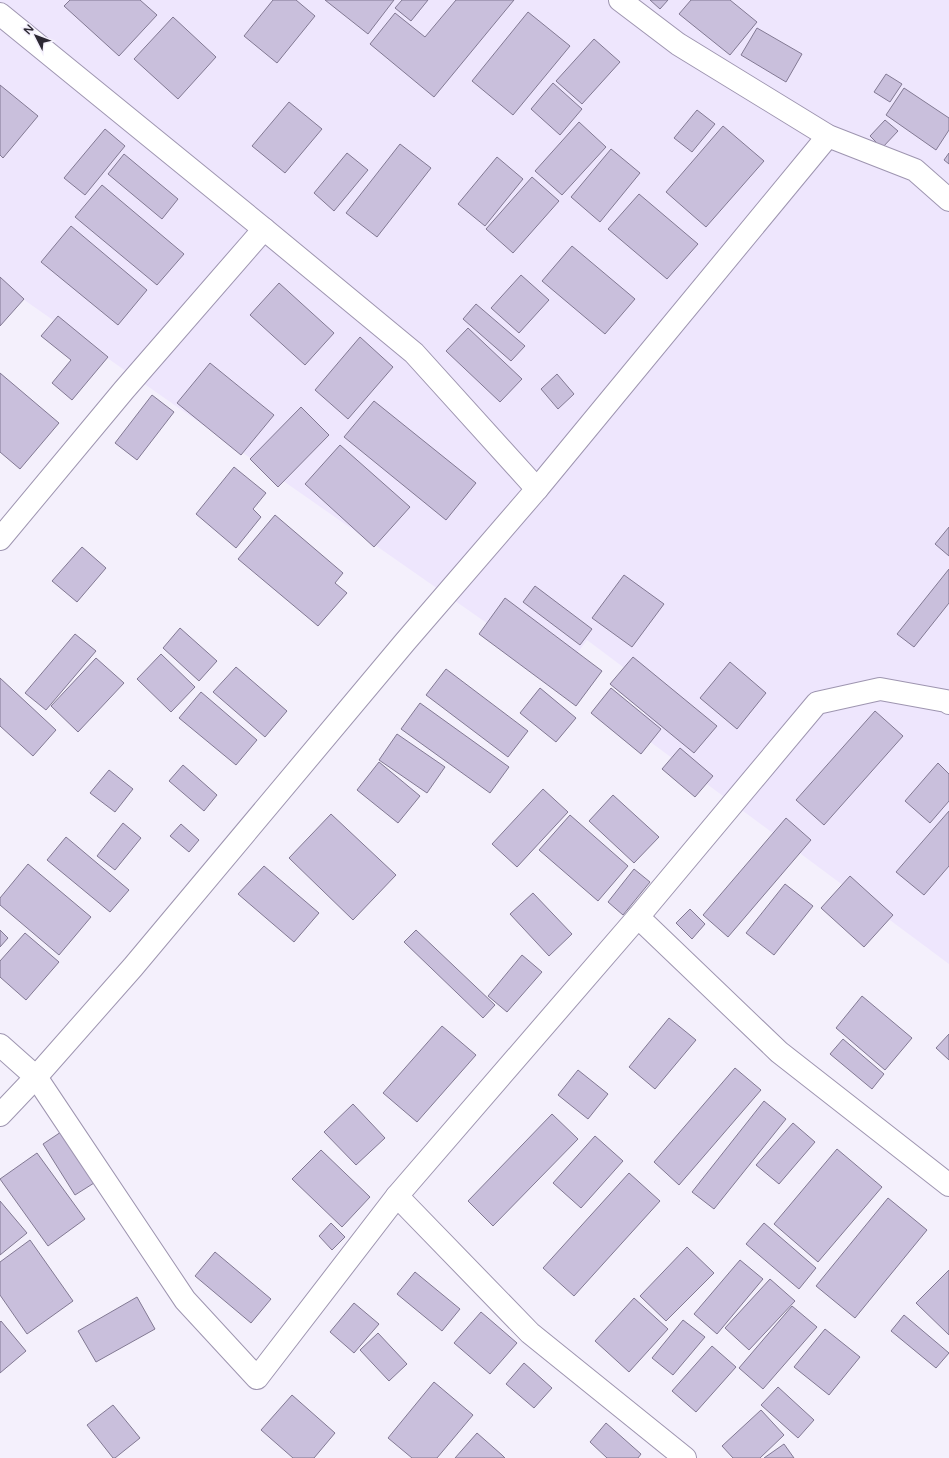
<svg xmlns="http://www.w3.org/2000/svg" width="949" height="1458" viewBox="0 0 949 1458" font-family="'Varela Round',sans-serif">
	<rect width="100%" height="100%" fill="#f4f0fc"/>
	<path fill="#eee6fd" d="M 0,0 L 949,0 L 949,964 L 633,729 L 659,694 L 587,640 L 561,675 L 0,283 Z"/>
	<g fill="#c9bfdc" stroke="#827993">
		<path d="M 70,0 L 140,0 L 157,15 L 119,56 L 64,6 Z"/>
		<path d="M 273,0 L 296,0 L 315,16 L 277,63 L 244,36 Z"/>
		<path d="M 325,0 L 394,0 L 368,34 Z"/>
		<path d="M 402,0 L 428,0 L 411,21 L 395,8 Z"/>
		<path d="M 456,0 L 514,0 L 434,97 L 370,44 L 395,13 L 425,37 Z"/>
		<path d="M 650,0 L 668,0 L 660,9 Z"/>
		<path d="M 691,0 L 730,0 L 757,22 L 730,55 L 679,14 Z"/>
		<path d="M 528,12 L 570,46 L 513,115 L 472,81 Z"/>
		<path d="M 173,17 L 216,57 L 178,99 L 134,59 Z"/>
		<path d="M 757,28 L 802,54 L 786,82 L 741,55 Z"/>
		<path d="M 594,39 L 620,62 L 582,104 L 556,81 Z"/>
		<path d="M 886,74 L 902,84 L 890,102 L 874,92 Z"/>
		<path d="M 553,83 L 582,109 L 560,135 L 531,109 Z"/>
		<path d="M 0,85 L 38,116 L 3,158 L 0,155 Z"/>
		<path d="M 904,88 L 949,118 L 949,130 L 936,150 L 886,115 Z"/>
		<path d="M 289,102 L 322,129 L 285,173 L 252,146 Z"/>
		<path d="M 697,110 L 715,124 L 692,152 L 674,138 Z"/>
		<path d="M 885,120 L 898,131 L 882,148 L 870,136 Z"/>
		<path d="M 579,122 L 606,147 L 562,195 L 535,171 Z"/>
		<path d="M 723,126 L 764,161 L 706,227 L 666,192 Z"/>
		<path d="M 105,129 L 125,146 L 85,195 L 64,178 Z"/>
		<path d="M 400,144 L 431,168 L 377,237 L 346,213 Z"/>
		<path d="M 611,149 L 640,173 L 600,222 L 571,197 Z"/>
		<path d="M 347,153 L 368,170 L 334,211 L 314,193 Z"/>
		<path d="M 949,153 L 949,164 L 944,160 Z"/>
		<path d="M 124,154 L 178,199 L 162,219 L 108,174 Z"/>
		<path d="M 497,157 L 523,179 L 485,226 L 458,204 Z"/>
		<path d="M 532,177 L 559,201 L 513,253 L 486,229 Z"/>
		<path d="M 102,185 L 184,254 L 157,285 L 75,217 Z"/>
		<path d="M 639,194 L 698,244 L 667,279 L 608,229 Z"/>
		<path d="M 71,226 L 147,290 L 118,325 L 41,262 Z"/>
		<path d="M 572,246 L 635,299 L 605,334 L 542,281 Z"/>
		<path d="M 521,275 L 549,300 L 519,333 L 491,308 Z"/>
		<path d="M 0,277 L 24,299 L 0,326 Z"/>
		<path d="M 279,283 L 334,333 L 305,365 L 250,315 Z"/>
		<path d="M 476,304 L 525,346 L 511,361 L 463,319 Z"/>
		<path d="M 58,316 L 108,357 L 72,400 L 52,383 L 71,360 L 41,336 Z"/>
		<path d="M 468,328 L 522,379 L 500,402 L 446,351 Z"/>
		<path d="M 360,337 L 393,367 L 348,419 L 315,390 Z"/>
		<path d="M 210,363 L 274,415 L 241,455 L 177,403 Z"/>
		<path d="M 0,373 L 59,423 L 20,469 L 0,452 Z"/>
		<path d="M 557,374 L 574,394 L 558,409 L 541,389 Z"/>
		<path d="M 152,395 L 174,412 L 137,460 L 115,443 Z"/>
		<path d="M 374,401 L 476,483 L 446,520 L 344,437 Z"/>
		<path d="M 301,407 L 329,435 L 278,487 L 250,459 Z"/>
		<path d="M 340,445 L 410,507 L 374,547 L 305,484 Z"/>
		<path d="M 234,467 L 266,493 L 253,509 L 261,517 L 236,548 L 196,514 Z"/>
		<path d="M 275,515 L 343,573 L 335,583 L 347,593 L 318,626 L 238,559 Z"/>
		<path d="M 949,527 L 949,556 L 935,544 Z"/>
		<path d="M 82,547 L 106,568 L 77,602 L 52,581 Z"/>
		<path d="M 949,569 L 949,603 L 914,647 L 897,634 Z"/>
		<path d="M 624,575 L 664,604 L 632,647 L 592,618 Z"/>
		<path d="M 535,586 L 592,629 L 580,645 L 523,602 Z"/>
		<path d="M 505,598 L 602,671 L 576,706 L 479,634 Z"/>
		<path d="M 180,628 L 217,661 L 199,681 L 163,648 Z"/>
		<path d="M 75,634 L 96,651 L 46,710 L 25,693 Z"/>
		<path d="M 161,654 L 195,687 L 171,712 L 137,679 Z"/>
		<path d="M 633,657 L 717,726 L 694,753 L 610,684 Z"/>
		<path d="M 96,658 L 124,683 L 78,732 L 51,706 Z"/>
		<path d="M 730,662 L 766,693 L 737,729 L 700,698 Z"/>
		<path d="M 236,667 L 287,711 L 265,737 L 213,692 Z"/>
		<path d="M 446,669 L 528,731 L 508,757 L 426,695 Z"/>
		<path d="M 0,678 L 56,730 L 33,756 L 0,726 Z"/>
		<path d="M 540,688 L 576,718 L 556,742 L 520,713 Z"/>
		<path d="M 611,688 L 661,729 L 641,754 L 591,713 Z"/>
		<path d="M 201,692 L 257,740 L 236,765 L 179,718 Z"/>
		<path d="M 420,703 L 509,767 L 490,793 L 401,729 Z"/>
		<path d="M 875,711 L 903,736 L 824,825 L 796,800 Z"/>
		<path d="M 397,734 L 445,767 L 427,793 L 379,760 Z"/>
		<path d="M 680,748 L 713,776 L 695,797 L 662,769 Z"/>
		<path d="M 379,762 L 420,796 L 398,823 L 357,790 Z"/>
		<path d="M 938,763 L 949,774 L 949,801 L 930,823 L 905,801 Z"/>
		<path d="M 183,765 L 217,795 L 204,811 L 169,781 Z"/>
		<path d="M 109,770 L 133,789 L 115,812 L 90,793 Z"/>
		<path d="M 543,789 L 568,812 L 517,867 L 492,844 Z"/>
		<path d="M 613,795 L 659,837 L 634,863 L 589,821 Z"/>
		<path d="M 949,811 L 949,866 L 924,895 L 896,872 Z"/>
		<path d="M 331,814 L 396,875 L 353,920 L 289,858 Z"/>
		<path d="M 570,815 L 628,866 L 598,901 L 539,850 Z"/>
		<path d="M 786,818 L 811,840 L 728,937 L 703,915 Z"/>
		<path d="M 123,823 L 141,838 L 115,870 L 97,856 Z"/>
		<path d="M 181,824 L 199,840 L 189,852 L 170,836 Z"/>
		<path d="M 66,837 L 129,890 L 110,912 L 47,860 Z"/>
		<path d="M 28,864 L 91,917 L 59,955 L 0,905 L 0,898 Z"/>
		<path d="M 264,866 L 319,913 L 294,942 L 238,894 Z"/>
		<path d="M 634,869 L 650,882 L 623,915 L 608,902 Z"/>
		<path d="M 850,876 L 893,915 L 864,947 L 821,908 Z"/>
		<path d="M 785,884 L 813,906 L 774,955 L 746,933 Z"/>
		<path d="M 533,893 L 572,934 L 549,956 L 510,914 Z"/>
		<path d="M 690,909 L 705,924 L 692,939 L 676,923 Z"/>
		<path d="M 0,930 L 8,938 L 0,947 Z"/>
		<path d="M 416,930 L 495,1005 L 483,1018 L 404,942 Z"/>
		<path d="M 25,933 L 59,962 L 26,1000 L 0,977 L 0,961 Z"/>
		<path d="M 522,955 L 542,972 L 507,1012 L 488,996 Z"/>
		<path d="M 862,996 L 912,1038 L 885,1070 L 836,1028 Z"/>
		<path d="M 669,1018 L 696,1040 L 655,1089 L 629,1067 Z"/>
		<path d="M 442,1026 L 476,1055 L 417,1122 L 383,1093 Z"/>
		<path d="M 949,1034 L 949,1060 L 936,1048 Z"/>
		<path d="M 843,1039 L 884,1074 L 872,1089 L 830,1054 Z"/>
		<path d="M 735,1068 L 761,1090 L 679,1185 L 654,1162 Z"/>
		<path d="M 578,1070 L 608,1094 L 588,1119 L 558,1095 Z"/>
		<path d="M 764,1101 L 786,1119 L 714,1209 L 692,1192 Z"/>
		<path d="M 353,1104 L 385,1138 L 356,1165 L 324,1132 Z"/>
		<path d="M 552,1114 L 578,1139 L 493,1226 L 468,1201 Z"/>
		<path d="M 793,1123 L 815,1142 L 779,1184 L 756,1165 Z"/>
		<path d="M 61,1132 L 94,1183 L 75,1195 L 43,1144 Z"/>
		<path d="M 595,1136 L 623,1161 L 581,1208 L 553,1183 Z"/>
		<path d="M 837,1149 L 882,1187 L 818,1262 L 774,1224 Z"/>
		<path d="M 321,1150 L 370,1197 L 342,1227 L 292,1179 Z"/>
		<path d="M 37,1153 L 85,1219 L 48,1246 L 0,1179 Z"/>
		<path d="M 629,1173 L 660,1201 L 574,1296 L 543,1268 Z"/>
		<path d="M 888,1198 L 927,1230 L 855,1318 L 816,1286 Z"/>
		<path d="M 0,1201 L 27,1233 L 0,1255 Z"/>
		<path d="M 331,1223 L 345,1237 L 332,1250 L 319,1236 Z"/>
		<path d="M 764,1223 L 816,1268 L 799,1289 L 746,1244 Z"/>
		<path d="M 30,1240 L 73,1301 L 27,1334 L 0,1295 L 0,1262 Z"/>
		<path d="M 687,1247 L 714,1273 L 666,1321 L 640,1296 Z"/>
		<path d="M 215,1252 L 271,1299 L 251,1323 L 195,1276 Z"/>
		<path d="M 740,1260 L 763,1279 L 717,1334 L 694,1314 Z"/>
		<path d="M 949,1270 L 949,1335 L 916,1303 Z"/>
		<path d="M 415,1272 L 460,1309 L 442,1331 L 397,1294 Z"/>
		<path d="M 770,1279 L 795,1301 L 749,1350 L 725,1328 Z"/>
		<path d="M 137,1297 L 155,1329 L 96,1362 L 78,1331 Z"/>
		<path d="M 634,1298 L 668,1329 L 629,1372 L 595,1341 Z"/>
		<path d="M 354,1303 L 379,1324 L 354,1353 L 330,1332 Z"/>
		<path d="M 792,1306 L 817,1327 L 763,1389 L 739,1368 Z"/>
		<path d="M 481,1312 L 517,1343 L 490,1374 L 454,1343 Z"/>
		<path d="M 904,1315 L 949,1353 L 936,1368 L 891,1331 Z"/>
		<path d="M 683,1320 L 705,1337 L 673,1375 L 652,1358 Z"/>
		<path d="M 1,1321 L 26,1351 L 0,1373 L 0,1322 Z"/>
		<path d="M 825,1329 L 860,1357 L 829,1395 L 794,1367 Z"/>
		<path d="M 378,1333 L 407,1364 L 389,1381 L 360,1350 Z"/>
		<path d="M 712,1346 L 736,1367 L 696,1412 L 672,1391 Z"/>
		<path d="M 524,1363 L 552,1388 L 534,1408 L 506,1384 Z"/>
		<path d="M 434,1382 L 473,1415 L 437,1458 L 412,1458 L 388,1438 Z"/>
		<path d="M 778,1387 L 814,1420 L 798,1438 L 761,1405 Z"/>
		<path d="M 292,1395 L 335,1433 L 314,1458 L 293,1458 L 261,1430 Z"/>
		<path d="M 113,1405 L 140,1438 L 115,1458 L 113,1458 L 87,1425 Z"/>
		<path d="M 761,1410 L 784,1435 L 760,1458 L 733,1458 L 722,1446 Z"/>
		<path d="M 606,1423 L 641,1454 L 638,1458 L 607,1458 L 590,1442 Z"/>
		<path d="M 477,1433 L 502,1455 L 505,1458 L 455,1458 Z"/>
		<path d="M 784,1444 L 794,1458 L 764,1458 Z"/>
	</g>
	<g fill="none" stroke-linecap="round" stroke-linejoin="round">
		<defs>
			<g id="minor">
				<path d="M 620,0 L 678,44 L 828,136 L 915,170 L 949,200"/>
				<path d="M 0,14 L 264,229 L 414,353 L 537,489"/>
				<path d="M 0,539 L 124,390 L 264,229"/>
				<path d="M 638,917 L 779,1052 L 949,1185"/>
				<path d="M 0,1045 L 36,1077 L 185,1300 L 257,1378 L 397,1196 L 638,917 L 817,703 L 880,689 L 946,701 L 949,703"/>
				<path d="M 0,1115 L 36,1077 L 133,967 L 405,642 L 537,489 L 828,136"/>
				<path d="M 397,1196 L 530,1333 L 685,1458"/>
			</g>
		</defs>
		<use href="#minor" stroke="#9e95b0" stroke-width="24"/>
		<use href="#minor" stroke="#fff" stroke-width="22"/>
	</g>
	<g transform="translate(36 36) rotate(312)" stroke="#f4f0fc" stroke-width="3" paint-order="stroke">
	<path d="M0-3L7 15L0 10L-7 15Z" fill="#2c2833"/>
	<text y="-6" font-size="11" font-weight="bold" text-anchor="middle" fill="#2c2833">N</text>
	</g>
</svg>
